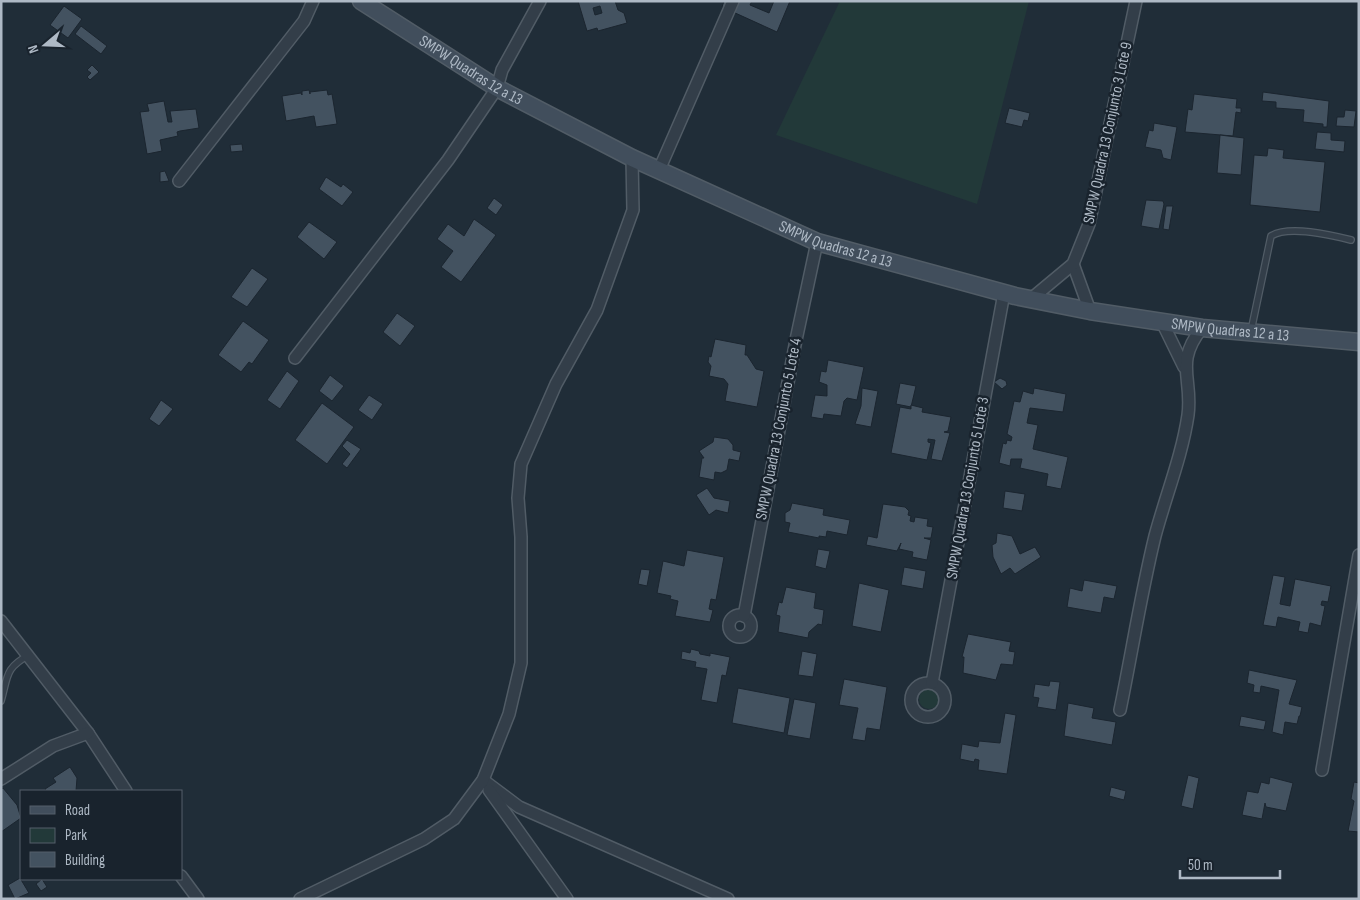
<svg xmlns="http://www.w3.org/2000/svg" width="1360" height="900" viewBox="0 0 1360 900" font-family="'Sofia Sans Condensed',sans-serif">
	<rect width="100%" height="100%" fill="#202d38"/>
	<g fill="#223939">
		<path d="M 840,1 L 1029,1 L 977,204 L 776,135 Z"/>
		<circle cx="929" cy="699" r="10"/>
	</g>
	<g fill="#435260" stroke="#1b252f" fill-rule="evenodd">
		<path d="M 578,1 L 615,1 L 618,10 L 624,13 L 627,23 L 598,31 L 597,28 L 587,31 ZM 600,6 L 602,13 L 595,15 L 593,8 Z"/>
		<path d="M 724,1 L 752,1 L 750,5 L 769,13 L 774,1 L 790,1 L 777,32 L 722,7 Z"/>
		<path d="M 64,6 L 82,19 L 68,38 L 50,25 Z"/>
		<path d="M 81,26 L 107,46 L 101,54 L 75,34 Z"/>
		<path d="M 92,65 L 99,72 L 90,80 L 87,77 L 91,73 L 87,70 Z"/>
		<path d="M 309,90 L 310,94 L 310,92 L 327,90 L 328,95 L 332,94 L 337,124 L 316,127 L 314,116 L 286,121 L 282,96 L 301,93 L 302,95 L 302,91 Z"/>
		<path d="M 1263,92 L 1329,101 L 1327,127 L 1323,127 L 1323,124 L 1303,122 L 1304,110 L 1276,108 L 1276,102 L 1262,101 Z"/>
		<path d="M 1194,94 L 1237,99 L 1236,108 L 1241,108 L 1241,113 L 1236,112 L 1233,136 L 1185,132 L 1188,109 L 1192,110 Z"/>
		<path d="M 164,101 L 168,122 L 172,122 L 170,111 L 196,109 L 199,128 L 180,131 L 177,132 L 178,136 L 160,140 L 162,151 L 147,154 L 140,112 L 149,111 L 147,104 Z"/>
		<path d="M 1009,108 L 1030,113 L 1028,121 L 1024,120 L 1022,127 L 1005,123 Z"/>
		<path d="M 1345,110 L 1356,111 L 1354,127 L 1336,126 L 1337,117 L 1344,117 Z"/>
		<path d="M 1154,123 L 1177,127 L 1171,160 L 1163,158 L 1161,150 L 1145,147 L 1149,130 L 1153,131 Z"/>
		<path d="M 1317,132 L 1331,133 L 1331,140 L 1345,141 L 1344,152 L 1315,149 Z"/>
		<path d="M 1220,135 L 1244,138 L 1241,175 L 1217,173 Z"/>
		<path d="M 242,144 L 243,151 L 231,152 L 230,145 Z"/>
		<path d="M 1268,148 L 1284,150 L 1283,158 L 1325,162 L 1320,212 L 1250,205 L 1254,155 L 1267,156 Z"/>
		<path d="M 165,171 L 169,181 L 160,182 L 160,172 Z"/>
		<path d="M 326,177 L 341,187 L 343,184 L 353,192 L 342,206 L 319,189 Z"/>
		<path d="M 494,198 L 503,205 L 496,215 L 487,208 Z"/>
		<path d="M 1146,200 L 1163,201 L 1164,204 L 1159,229 L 1141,226 Z"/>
		<path d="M 1166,206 L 1173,206 L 1169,230 L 1163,229 Z"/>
		<path d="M 474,219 L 496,235 L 461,282 L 441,267 L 453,251 L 437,239 L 448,224 L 464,236 Z"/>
		<path d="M 309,222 L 337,242 L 324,259 L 297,237 Z"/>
		<path d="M 252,268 L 268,279 L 247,307 L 231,297 Z"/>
		<path d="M 397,313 L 415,326 L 400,346 L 383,332 Z"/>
		<path d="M 243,321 L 269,340 L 252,364 L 249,362 L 241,372 L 218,355 Z"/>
		<path d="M 715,339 L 746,345 L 745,355 L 747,355 L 756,369 L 764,371 L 757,407 L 725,401 L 728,384 L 724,379 L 709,376 L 711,366 L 708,362 L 709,356 L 711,357 Z"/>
		<path d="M 828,360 L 864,367 L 857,400 L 847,398 L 844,401 L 841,416 L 824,414 L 823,419 L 811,417 L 815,395 L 827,396 L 827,385 L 819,382 L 821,371 L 826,372 Z"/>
		<path d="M 287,371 L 299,381 L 280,409 L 267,400 Z"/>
		<path d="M 330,375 L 344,386 L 332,401 L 319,391 Z"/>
		<path d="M 1000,378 L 1006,381 L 1007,385 L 1002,389 L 994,382 Z"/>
		<path d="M 900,383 L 916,386 L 911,407 L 896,404 Z"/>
		<path d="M 862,388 L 878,391 L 871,427 L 855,424 L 861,406 Z"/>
		<path d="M 1034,388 L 1066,394 L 1063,412 L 1030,408 L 1027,423 L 1038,425 L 1033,449 L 1068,457 L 1061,489 L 1046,486 L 1048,474 L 1020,468 L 1022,459 L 1011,459 L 1010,466 L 999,463 L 1003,443 L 1006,444 L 1007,440 L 1011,441 L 1012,437 L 1007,434 L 1014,401 L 1020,402 L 1023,391 L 1033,394 Z"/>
		<path d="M 369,395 L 383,404 L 372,420 L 358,410 Z"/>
		<path d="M 161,400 L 173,409 L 159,426 L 149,419 Z"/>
		<path d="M 322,403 L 354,427 L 327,464 L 295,440 Z"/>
		<path d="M 911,405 L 923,408 L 922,412 L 951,417 L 948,431 L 944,432 L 950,433 L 942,461 L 931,459 L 935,440 L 928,439 L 928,442 L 931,443 L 927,460 L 891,453 L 900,407 L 911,409 Z"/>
		<path d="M 714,437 L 728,439 L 733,445 L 733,450 L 741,452 L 739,461 L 729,459 L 727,470 L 721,473 L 715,472 L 714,480 L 699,477 L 702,458 L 704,458 L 699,451 L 713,442 Z"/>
		<path d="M 347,440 L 361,449 L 347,468 L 342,464 L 350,454 L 342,446 Z"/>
		<path d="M 707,488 L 714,498 L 730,501 L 728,513 L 716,510 L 709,515 L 696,495 Z"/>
		<path d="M 1005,491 L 1025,494 L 1022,511 L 1003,508 Z"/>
		<path d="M 792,503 L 824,509 L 823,515 L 850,520 L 847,535 L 827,531 L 826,537 L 819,536 L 819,538 L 788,532 L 790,523 L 785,522 L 785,513 L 790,510 Z"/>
		<path d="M 883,504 L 905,507 L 909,511 L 908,515 L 911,516 L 910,521 L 914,522 L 915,517 L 928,519 L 927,526 L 933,527 L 931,538 L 924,538 L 931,540 L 927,560 L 912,557 L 913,552 L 899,549 L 901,543 L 897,551 L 866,545 L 868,536 L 877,538 Z"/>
		<path d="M 997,533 L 1012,536 L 1020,554 L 1035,547 L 1041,557 L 1015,574 L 1010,568 L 1001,574 L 993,557 L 992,545 L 996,543 Z"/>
		<path d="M 818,549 L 830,551 L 826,569 L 815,566 Z"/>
		<path d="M 687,550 L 724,557 L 716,600 L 711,599 L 709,609 L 713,610 L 710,622 L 675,616 L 678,601 L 670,599 L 671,596 L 657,593 L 663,561 L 684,566 Z"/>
		<path d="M 904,567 L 926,571 L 923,589 L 901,585 Z"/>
		<path d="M 641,569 L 650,570 L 647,586 L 638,584 Z"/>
		<path d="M 1273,575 L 1285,577 L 1280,604 L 1290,606 L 1295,579 L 1331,586 L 1328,602 L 1322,601 L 1321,605 L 1325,606 L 1321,626 L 1310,623 L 1308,633 L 1298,631 L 1300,622 L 1278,617 L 1276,627 L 1263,625 Z"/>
		<path d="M 1084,580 L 1117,586 L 1114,599 L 1104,597 L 1101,613 L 1067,607 L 1070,588 L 1082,591 Z"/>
		<path d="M 859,583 L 889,590 L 881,632 L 852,626 Z"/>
		<path d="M 786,587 L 816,593 L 814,608 L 824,610 L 822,625 L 818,624 L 809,632 L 808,638 L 778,632 L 780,616 L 776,615 L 779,602 L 782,603 Z"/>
		<path d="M 968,634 L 1011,642 L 1009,651 L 1015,652 L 1013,665 L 1001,664 L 996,680 L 963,673 L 964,657 L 962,657 Z"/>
		<path d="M 691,649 L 699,651 L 700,654 L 710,656 L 710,653 L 730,657 L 726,676 L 722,675 L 717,703 L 701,700 L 707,669 L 695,667 L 696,662 L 681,659 L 682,651 L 690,653 Z"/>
		<path d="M 802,651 L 817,654 L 813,677 L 798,675 Z"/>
		<path d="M 1249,670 L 1297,680 L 1289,704 L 1302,707 L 1300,716 L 1299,716 L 1297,724 L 1285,722 L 1283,735 L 1272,732 L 1279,690 L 1261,686 L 1260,693 L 1253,692 L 1254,685 L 1247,683 Z"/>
		<path d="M 844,679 L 887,687 L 880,730 L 867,728 L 865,741 L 852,739 L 858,708 L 839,705 Z"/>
		<path d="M 1050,681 L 1060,682 L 1056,710 L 1037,707 L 1039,698 L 1033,697 L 1035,684 L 1049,686 Z"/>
		<path d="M 738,688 L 790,698 L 784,733 L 732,723 Z"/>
		<path d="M 794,699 L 816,703 L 810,739 L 787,735 Z"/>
		<path d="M 1068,703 L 1094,708 L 1092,718 L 1116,722 L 1112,745 L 1064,736 Z"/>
		<path d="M 1005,713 L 1016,715 L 1007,774 L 978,770 L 979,760 L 975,759 L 974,762 L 960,759 L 962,744 L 978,747 L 979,741 L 1000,743 Z"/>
		<path d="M 1241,716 L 1266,721 L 1264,730 L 1239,726 Z"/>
		<path d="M 70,767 L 77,778 L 76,791 L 47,791 L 45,789 L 56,782 L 53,778 Z"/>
		<path d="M 1188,775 L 1199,778 L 1193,809 L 1181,806 Z"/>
		<path d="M 1270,777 L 1293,783 L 1286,811 L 1266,807 L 1265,803 L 1262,819 L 1242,815 L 1247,791 L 1258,793 L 1261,782 L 1269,784 Z"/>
		<path d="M 1354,782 L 1359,783 L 1359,832 L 1348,831 L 1354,801 L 1351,799 Z"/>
		<path d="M 1111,787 L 1126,791 L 1124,800 L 1109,796 Z"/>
		<path d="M 3,788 L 17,805 L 21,818 L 1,832 L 1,790 Z"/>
		<path d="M 20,878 L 29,893 L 15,899 L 8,885 Z"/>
		<path d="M 42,879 L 47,887 L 41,891 L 36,884 Z"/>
	</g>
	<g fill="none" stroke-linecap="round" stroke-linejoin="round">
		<defs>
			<g id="lane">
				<path d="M 1251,331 L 1271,236 C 1289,225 1331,235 1351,240"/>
				<path d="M 1,701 C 8,676 5,668 29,655"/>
			</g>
			<g id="street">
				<path d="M 659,170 L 733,1"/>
				<path d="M 179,181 L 304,21 L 313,1"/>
				<path d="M 1073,264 L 1090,311"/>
				<path d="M 1031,299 L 1073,264 L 1089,224 L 1136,1"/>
				<path d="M 1162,322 L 1184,367"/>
				<path d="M 295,358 L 448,160 L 497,88 L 502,70 L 540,1"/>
				<circle cx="740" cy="626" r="11"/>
				<path d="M 744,616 L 796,340 L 817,242"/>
				<path d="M 1,621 L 88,733 L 126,791"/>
				<circle cx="928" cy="700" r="17"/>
				<path d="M 932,683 L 1004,293"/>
				<path d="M 1120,710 C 1132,652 1141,593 1155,536 C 1166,495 1182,456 1188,415 C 1193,378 1174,363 1202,328"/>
				<path d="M 1322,770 L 1359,555"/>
				<path d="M 1,779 L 53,746 L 88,733"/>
				<path d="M 483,780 L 519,807 L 728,899"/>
				<path d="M 489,790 L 567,899"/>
				<path d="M 181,876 L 198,899"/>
				<path d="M 300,899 L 424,839 L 454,819 L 483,780 L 509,714 L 521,663 L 521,537 L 518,498 L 521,464 L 556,384 L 597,310 L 633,210 L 632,158"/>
			</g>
			<g id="secondary">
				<path id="s1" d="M 361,1 L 497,88 L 632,158 L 817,242 L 1015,296 L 1090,311 L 1202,328 L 1359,342"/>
			</g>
		</defs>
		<use href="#lane" stroke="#515c66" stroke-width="8"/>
		<use href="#street" stroke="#515c66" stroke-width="14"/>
		<use href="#secondary" stroke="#515c66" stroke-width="19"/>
		<use href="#lane" stroke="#333e49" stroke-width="5.5"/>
		<use href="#street" stroke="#333e49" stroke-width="11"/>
		<use href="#secondary" stroke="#414e5c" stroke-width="16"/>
	</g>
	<g text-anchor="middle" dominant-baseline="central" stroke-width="5" stroke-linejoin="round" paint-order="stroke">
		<g font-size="16" fill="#aeb9c5" stroke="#19232d">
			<text stroke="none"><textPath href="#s1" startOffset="130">SMPW Quadras 12 a 13</textPath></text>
			<text transform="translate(1108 133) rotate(-78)">SMPW Quadra 13 Conjunto 3 Lote 9</text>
			<text stroke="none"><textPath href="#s1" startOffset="535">SMPW Quadras 12 a 13</textPath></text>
			<text stroke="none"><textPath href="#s1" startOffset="940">SMPW Quadras 12 a 13</textPath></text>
			<text transform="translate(779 429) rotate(-79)">SMPW Quadra 13 Conjunto 5 Lote 4</text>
			<text transform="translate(968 488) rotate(-80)">SMPW Quadra 13 Conjunto 5 Lote 3</text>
		</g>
	</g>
	<rect width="1360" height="900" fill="none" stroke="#aeb9c5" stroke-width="5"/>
	<rect x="20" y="790" width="162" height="90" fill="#19232d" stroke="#555f6a"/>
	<rect x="30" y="806" width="25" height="8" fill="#414e5c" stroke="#555f6a"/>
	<text x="65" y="815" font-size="15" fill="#aeb9c5">Road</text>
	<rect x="30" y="828" width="25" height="15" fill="#223939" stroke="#555f6a"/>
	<text x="65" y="840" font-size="15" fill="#aeb9c5">Park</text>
	<rect x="30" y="852" width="25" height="15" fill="#435260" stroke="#555f6a"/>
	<text x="65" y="865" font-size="15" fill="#aeb9c5">Building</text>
	<g transform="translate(45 45) rotate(251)" stroke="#19232d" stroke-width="4" paint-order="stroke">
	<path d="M0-4L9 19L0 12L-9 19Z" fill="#aeb9c5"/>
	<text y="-8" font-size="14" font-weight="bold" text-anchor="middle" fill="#aeb9c5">N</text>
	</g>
	<path d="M1180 870v8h100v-8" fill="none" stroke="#aeb9c5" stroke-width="2.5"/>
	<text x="1188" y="870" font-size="15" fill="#aeb9c5" stroke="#19232d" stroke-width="4" paint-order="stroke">50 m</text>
</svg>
